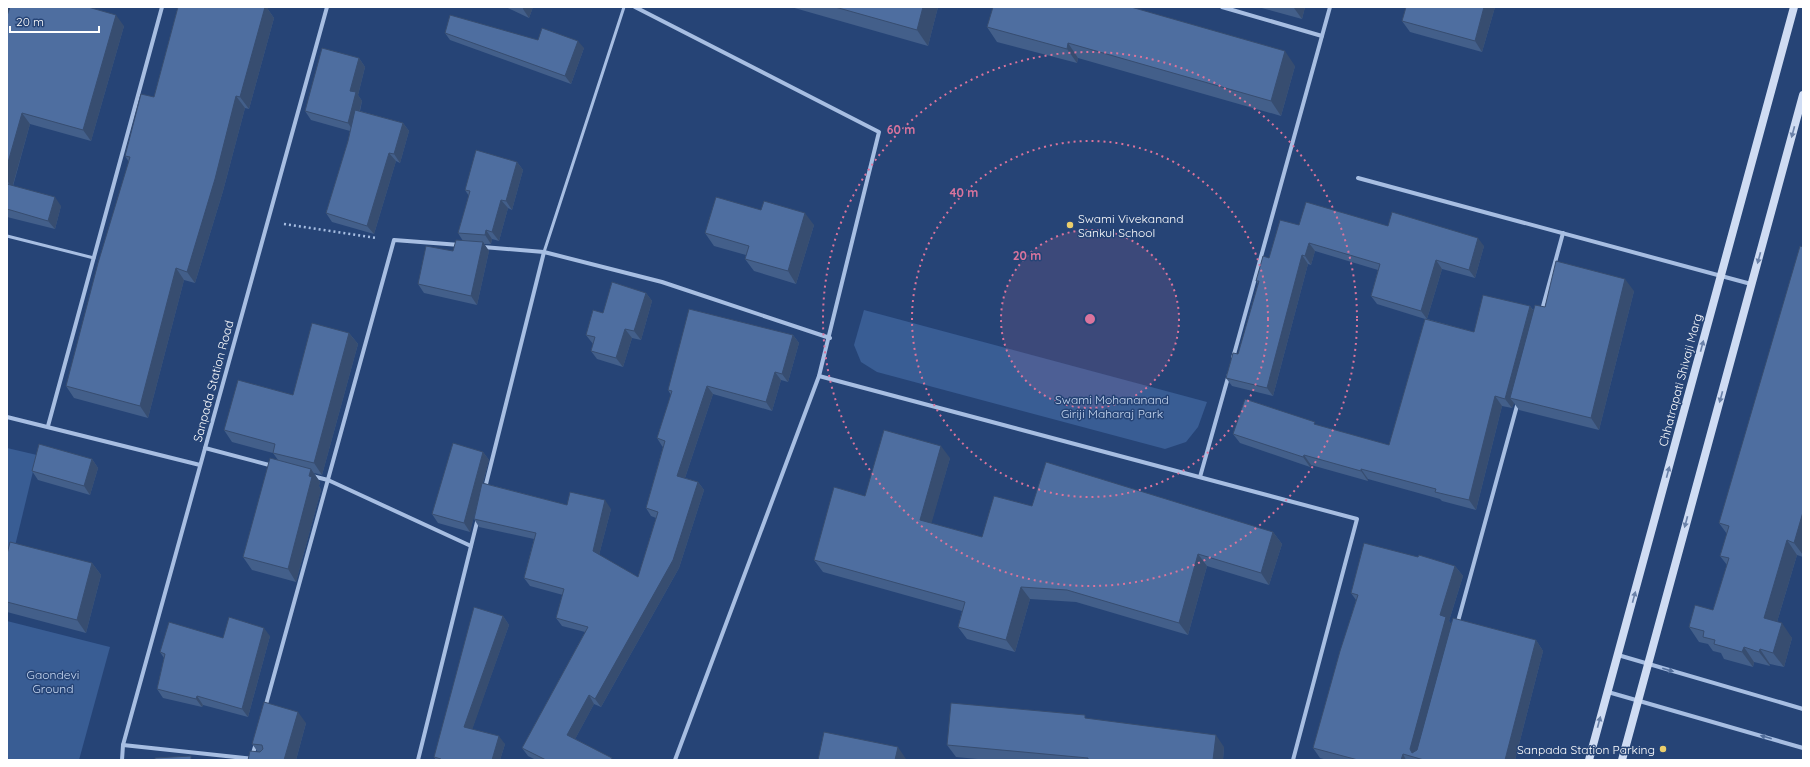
<svg xmlns="http://www.w3.org/2000/svg" width="1810" height="767" viewBox="0 0 1810 767" font-family="Quicksand,sans-serif">
	<rect width="100%" height="100%" fill="#264476"/>
	<g fill="#395d94">
		<path d="M 864,310 L 1207,402 L 1198,427 L 1186,442 L 1165,449 L 877,372 L 861,362 L 854,345 Z"/>
		<path d="M 7,448 L 37,455 L 7,579 Z"/>
		<path d="M 7,621 L 110,647 L 79,760 L 7,760 Z"/>
	</g>
	<g fill="none" stroke-linecap="round" stroke-linejoin="round">
		<path stroke="#a7bee2" stroke-width="2.5" stroke-dasharray="2 3" stroke-linecap="butt" d="M 284,224 L 376,238"/>
		<g stroke="#a7bee2" stroke-width="3">
			<path d="M 7,236 L 94,258"/>
			<path d="M 544,252 L 624,7"/>
		</g>
		<g stroke="#a7bee2" stroke-width="4">
			<path d="M 635,7 L 879,132 L 819,376 L 675,760"/>
			<path d="M 1222,7 L 1322,36"/>
			<path d="M 1358,178 L 1751,284"/>
			<path d="M 483,247 L 544,252 L 662,282 L 830,338"/>
			<path d="M 1542,310 L 1563,233"/>
			<path d="M 1233,358 L 1330,7"/>
			<path d="M 819,376 L 1357,519 L 1293,760"/>
			<path d="M 7,417 L 200,465"/>
			<path d="M 48,426 L 162,7"/>
			<path d="M 205,448 L 273,466"/>
			<path d="M 312,476 L 328,480 L 471,546"/>
			<path d="M 1200,477 L 1229,374"/>
			<path d="M 485,488 L 544,252"/>
			<path d="M 1457,625 L 1518,402"/>
			<path d="M 1618,655 L 1803,709"/>
			<path d="M 1608,692 L 1803,748"/>
			<path d="M 265,708 L 394,240 L 460,245"/>
			<path d="M 123,745 L 254,759"/>
			<path d="M 122,760 L 123,745 L 327,7"/>
			<path d="M 251,760 L 256,743"/>
			<path d="M 418,760 L 478,518"/>
		</g>
		<g stroke="#cfdcf3" stroke-width="8">
			<path d="M 1589,760 L 1794,7"/>
			<path d="M 1622,760 L 1803,95"/>
		</g>
	</g>
	<g fill="#435f8a">
		<path d="M 178,7 L 268,7 L 267,8 L 274,18 L 249,109 L 245,108 L 223,191 L 195,283 L 184,280 L 148,418 L 74,398 L 66,386 L 129,162 L 125,156 L 154,97 Z"/>
		<path d="M 506,7 L 533,7 L 529,18 Z"/>
		<path d="M 791,7 L 938,7 L 928,46 Z"/>
		<path d="M 1258,7 L 1305,7 L 1302,19 Z"/>
		<path d="M 1495,7 L 1482,52 L 1410,32 L 1402,21 Z"/>
		<path d="M 7,16 L 124,26 L 91,141 L 30,124 L 13,186 L 61,206 L 55,229 L 7,217 Z"/>
		<path d="M 987,27 L 1295,66 L 1281,116 L 1078,58 L 1077,63 L 997,42 Z"/>
		<path d="M 445,33 L 538,40 L 584,48 L 571,84 L 450,40 Z"/>
		<path d="M 359,58 L 365,67 L 358,95 L 362,101 L 360,111 L 403,123 L 409,131 L 400,163 L 396,161 L 374,234 L 332,222 L 326,213 L 348,141 L 350,131 L 311,120 L 305,111 Z"/>
		<path d="M 517,162 L 523,170 L 512,210 L 508,208 L 499,241 L 492,239 L 491,244 L 484,244 L 489,251 L 477,305 L 424,293 L 418,284 L 453,251 L 463,241 L 458,233 L 469,196 L 465,190 Z"/>
		<path d="M 761,210 L 814,225 L 796,284 L 754,271 L 745,259 L 746,255 L 714,246 L 705,233 Z"/>
		<path d="M 1299,225 L 1388,226 L 1484,246 L 1475,278 L 1442,269 L 1427,319 L 1474,332 L 1530,306 L 1534,311 L 1545,307 L 1634,291 L 1599,430 L 1519,410 L 1514,403 L 1512,408 L 1502,406 L 1476,510 L 1442,501 L 1440,499 L 1368,479 L 1368,481 L 1311,465 L 1310,467 L 1240,443 L 1233,434 L 1316,425 L 1389,445 L 1425,319 L 1377,304 L 1371,296 L 1378,270 L 1315,251 L 1311,265 L 1308,264 L 1273,396 L 1232,386 L 1226,378 L 1238,354 L 1258,284 L 1256,281 L 1269,258 Z"/>
		<path d="M 1803,247 L 1803,557 L 1797,555 L 1777,622 L 1792,638 L 1784,667 L 1770,664 L 1770,666 L 1754,662 L 1753,667 L 1724,659 L 1721,653 L 1713,651 L 1708,644 L 1699,642 L 1689,627 L 1713,610 L 1727,565 L 1720,556 L 1727,534 L 1719,523 Z"/>
		<path d="M 646,293 L 652,301 L 641,340 L 632,338 L 623,367 L 597,359 L 591,351 L 593,344 L 586,335 L 603,313 Z"/>
		<path d="M 349,333 L 358,344 L 322,475 L 314,473 L 320,482 L 319,486 L 321,490 L 296,582 L 252,570 L 243,557 L 278,460 L 273,453 L 232,442 L 224,430 L 293,395 Z"/>
		<path d="M 793,335 L 799,343 L 788,382 L 781,380 L 772,411 L 713,394 L 685,478 L 698,482 L 704,490 L 679,568 L 601,707 L 594,704 L 575,739 L 613,760 L 536,760 L 528,756 L 522,748 L 585,632 L 562,626 L 556,618 L 563,595 L 530,586 L 524,578 L 534,539 L 479,527 L 474,519 L 475,512 L 470,532 L 438,523 L 432,514 L 483,452 L 489,460 L 483,483 L 567,505 L 611,509 L 599,555 L 638,577 L 656,518 L 651,516 L 646,508 L 663,447 L 662,446 L 657,438 L 671,395 L 668,390 Z"/>
		<path d="M 950,458 L 931,523 L 982,537 L 1032,506 L 1273,532 L 1282,544 L 1269,585 L 1207,566 L 1188,635 L 1076,602 L 1030,599 L 1015,652 L 967,639 L 958,627 L 962,611 L 823,572 L 814,560 L 865,496 Z"/>
		<path d="M 92,459 L 98,468 L 90,495 L 38,480 L 32,471 Z"/>
		<path d="M 7,554 L 92,563 L 101,575 L 86,633 L 7,612 Z"/>
		<path d="M 1455,566 L 1463,576 L 1449,621 L 1451,624 L 1536,640 L 1543,651 L 1515,760 L 1327,760 L 1320,758 L 1313,748 L 1356,600 L 1351,593 Z"/>
		<path d="M 503,616 L 509,625 L 472,729 L 505,744 L 500,760 L 436,760 L 434,757 Z"/>
		<path d="M 270,636 L 248,717 L 203,705 L 202,707 L 163,698 L 157,689 L 164,658 L 160,652 L 223,638 Z"/>
		<path d="M 1087,719 L 1224,747 L 1223,760 L 988,760 L 956,757 L 947,745 Z"/>
		<path d="M 306,723 L 296,760 L 248,760 L 258,752 L 252,744 Z"/>
	</g>
	<g fill="#374d70">
		<path d="M 259,7 L 268,7 L 267,8 L 274,18 L 249,109 L 240,97 Z"/>
		<path d="M 523,7 L 533,7 L 529,18 L 523,9 Z"/>
		<path d="M 923,7 L 938,7 L 928,46 L 917,30 Z"/>
		<path d="M 1295,7 L 1305,7 L 1302,19 L 1294,8 Z"/>
		<path d="M 1484,7 L 1495,7 L 1482,52 L 1475,41 Z"/>
		<path d="M 116,15 L 124,26 L 91,141 L 83,130 Z"/>
		<path d="M 578,41 L 584,48 L 571,84 L 565,76 Z"/>
		<path d="M 1068,43 L 1078,58 L 1077,63 L 1067,49 Z"/>
		<path d="M 1285,51 L 1295,66 L 1281,116 L 1271,101 Z"/>
		<path d="M 359,58 L 365,67 L 358,95 L 362,101 L 354,132 L 348,123 L 350,91 Z"/>
		<path d="M 236,96 L 245,108 L 223,191 L 195,283 L 187,272 Z"/>
		<path d="M 22,113 L 30,124 L 12,188 L 7,180 L 7,166 Z"/>
		<path d="M 403,123 L 409,131 L 400,163 L 394,154 Z"/>
		<path d="M 389,153 L 396,161 L 374,234 L 367,226 Z"/>
		<path d="M 517,162 L 523,170 L 512,210 L 506,201 Z"/>
		<path d="M 55,197 L 61,206 L 55,229 L 48,221 Z"/>
		<path d="M 501,200 L 508,208 L 499,241 L 492,232 Z"/>
		<path d="M 805,213 L 814,225 L 796,284 L 788,271 Z"/>
		<path d="M 486,230 L 492,239 L 491,244 L 485,235 Z"/>
		<path d="M 1478,238 L 1484,246 L 1475,278 L 1469,270 Z"/>
		<path d="M 483,242 L 489,251 L 477,305 L 471,296 Z"/>
		<path d="M 1309,243 L 1315,251 L 1311,265 L 1305,256 Z"/>
		<path d="M 1302,255 L 1308,264 L 1273,396 L 1267,388 Z"/>
		<path d="M 1436,260 L 1442,269 L 1427,319 L 1421,311 Z"/>
		<path d="M 176,268 L 184,280 L 148,418 L 140,406 Z"/>
		<path d="M 1625,279 L 1634,291 L 1599,430 L 1591,418 Z"/>
		<path d="M 646,293 L 652,301 L 641,340 L 634,331 Z"/>
		<path d="M 1530,306 L 1537,316 L 1510,398 L 1514,403 L 1512,408 L 1505,399 Z"/>
		<path d="M 625,329 L 632,338 L 623,367 L 616,358 Z"/>
		<path d="M 349,333 L 358,344 L 322,475 L 314,463 Z"/>
		<path d="M 793,335 L 799,343 L 788,382 L 782,374 Z"/>
		<path d="M 775,372 L 781,380 L 772,411 L 766,402 Z"/>
		<path d="M 707,386 L 713,394 L 683,484 L 677,476 Z"/>
		<path d="M 1495,396 L 1502,406 L 1476,510 L 1469,500 Z"/>
		<path d="M 941,446 L 950,458 L 929,532 L 920,520 Z"/>
		<path d="M 483,452 L 489,460 L 470,532 L 464,523 Z"/>
		<path d="M 1304,455 L 1311,465 L 1310,467 L 1303,457 Z"/>
		<path d="M 92,459 L 98,468 L 90,495 L 84,486 Z"/>
		<path d="M 311,469 L 320,482 L 319,486 L 321,490 L 296,582 L 288,569 Z"/>
		<path d="M 1361,469 L 1368,479 L 1368,481 L 1361,471 Z"/>
		<path d="M 698,482 L 704,490 L 679,568 L 601,707 L 595,699 Z"/>
		<path d="M 605,500 L 611,509 L 598,559 L 593,551 Z"/>
		<path d="M 1803,512 L 1803,555 L 1794,543 Z"/>
		<path d="M 1273,532 L 1282,544 L 1269,585 L 1261,573 Z"/>
		<path d="M 1787,540 L 1797,555 L 1774,632 L 1764,618 Z"/>
		<path d="M 1198,554 L 1207,566 L 1188,635 L 1179,623 Z"/>
		<path d="M 92,563 L 101,575 L 86,633 L 77,620 Z"/>
		<path d="M 1455,566 L 1463,576 L 1449,621 L 1453,627 L 1418,759 L 1412,753 L 1410,749 L 1440,615 Z"/>
		<path d="M 1021,587 L 1030,599 L 1015,652 L 1006,640 Z"/>
		<path d="M 503,616 L 509,625 L 470,736 L 464,727 Z"/>
		<path d="M 1782,623 L 1792,638 L 1784,667 L 1773,653 Z"/>
		<path d="M 264,628 L 270,636 L 248,717 L 242,709 Z"/>
		<path d="M 1536,640 L 1543,651 L 1515,760 L 1505,760 Z"/>
		<path d="M 1744,647 L 1754,662 L 1753,667 L 1742,652 Z"/>
		<path d="M 1760,649 L 1770,664 L 1770,666 L 1759,652 Z"/>
		<path d="M 589,695 L 594,704 L 573,743 L 567,735 Z"/>
		<path d="M 197,696 L 203,705 L 202,707 L 196,699 Z"/>
		<path d="M 298,712 L 306,723 L 296,760 L 284,760 Z"/>
		<path d="M 1216,735 L 1224,747 L 1223,760 L 1213,760 Z"/>
		<path d="M 499,736 L 505,744 L 500,760 L 492,760 Z"/>
		<path d="M 898,747 L 906,759 L 906,760 L 895,760 Z"/>
		<path d="M 1403,754 L 1406,760 L 1401,760 Z"/>
	</g>
	<g fill="#4e6ea0" stroke="#374d70">
		<path d="M 10,7 L 88,7 L 116,15 L 83,130 L 22,113 L 7,166 L 7,16 Z"/>
		<path d="M 178,7 L 265,7 L 240,97 L 236,96 L 215,179 L 187,272 L 176,268 L 140,406 L 66,386 L 98,263 L 130,157 L 125,156 L 141,94 L 154,97 Z"/>
		<path d="M 835,7 L 923,7 L 917,30 Z"/>
		<path d="M 993,7 L 1131,7 L 1285,51 L 1271,101 L 1068,43 L 1067,49 L 987,27 Z"/>
		<path d="M 1406,7 L 1484,7 L 1475,41 L 1402,21 Z"/>
		<path d="M 450,15 L 538,40 L 542,28 L 578,41 L 565,76 L 445,33 Z"/>
		<path d="M 322,48 L 359,58 L 350,91 L 356,92 L 348,123 L 305,111 Z"/>
		<path d="M 355,110 L 403,123 L 394,154 L 389,153 L 367,226 L 326,213 L 348,141 Z"/>
		<path d="M 476,150 L 517,162 L 506,201 L 501,200 L 492,232 L 486,230 L 485,235 L 458,233 L 470,191 L 465,190 Z"/>
		<path d="M 7,184 L 55,197 L 48,221 L 7,209 Z"/>
		<path d="M 716,197 L 761,210 L 764,201 L 805,213 L 788,271 L 745,259 L 749,246 L 705,233 Z"/>
		<path d="M 1306,202 L 1388,226 L 1392,212 L 1478,238 L 1469,270 L 1436,260 L 1421,311 L 1371,296 L 1380,264 L 1309,243 L 1305,256 L 1302,255 L 1267,388 L 1226,378 L 1233,353 L 1238,354 L 1259,281 L 1256,281 L 1263,256 L 1269,258 L 1280,220 L 1299,225 Z"/>
		<path d="M 456,240 L 483,242 L 471,296 L 418,284 L 426,246 L 453,251 Z"/>
		<path d="M 1800,246 L 1803,247 L 1803,512 L 1794,543 L 1787,540 L 1764,618 L 1782,623 L 1773,653 L 1760,649 L 1759,652 L 1744,647 L 1742,652 L 1714,644 L 1715,640 L 1703,637 L 1704,631 L 1689,627 L 1695,605 L 1713,610 L 1729,558 L 1720,556 L 1729,526 L 1719,523 Z"/>
		<path d="M 1556,261 L 1625,279 L 1591,418 L 1510,398 L 1535,305 L 1545,307 Z"/>
		<path d="M 612,282 L 646,293 L 634,331 L 625,329 L 616,358 L 591,351 L 595,337 L 586,335 L 593,310 L 603,313 Z"/>
		<path d="M 1483,295 L 1530,306 L 1505,399 L 1495,396 L 1469,500 L 1435,492 L 1436,489 L 1361,469 L 1361,471 L 1304,455 L 1303,457 L 1233,434 L 1245,399 L 1315,422 L 1314,424 L 1389,445 L 1425,319 L 1474,332 Z"/>
		<path d="M 689,309 L 793,335 L 782,374 L 775,372 L 766,402 L 707,386 L 677,476 L 698,482 L 673,560 L 595,699 L 589,695 L 567,735 L 612,758 L 611,760 L 546,760 L 522,748 L 588,627 L 556,618 L 564,589 L 524,578 L 536,533 L 474,519 L 482,483 L 567,505 L 570,492 L 605,500 L 593,551 L 638,577 L 658,512 L 646,508 L 665,441 L 657,438 L 672,391 L 668,390 Z"/>
		<path d="M 312,323 L 349,333 L 314,463 L 273,453 L 275,444 L 224,430 L 238,380 L 293,395 Z"/>
		<path d="M 884,430 L 941,446 L 920,520 L 982,537 L 994,496 L 1032,506 L 1046,462 L 1273,532 L 1261,573 L 1198,554 L 1179,623 L 1067,590 L 1021,587 L 1006,640 L 958,627 L 965,602 L 814,560 L 834,487 L 865,496 Z"/>
		<path d="M 453,443 L 483,452 L 464,523 L 432,514 Z"/>
		<path d="M 39,444 L 92,459 L 84,486 L 32,471 Z"/>
		<path d="M 270,458 L 311,469 L 309,476 L 312,477 L 288,569 L 243,557 Z"/>
		<path d="M 10,542 L 92,563 L 77,620 L 7,602 L 7,554 Z"/>
		<path d="M 1364,543 L 1418,557 L 1419,555 L 1455,566 L 1440,615 L 1446,617 L 1410,749 L 1412,753 L 1417,750 L 1453,618 L 1536,640 L 1505,760 L 1424,760 L 1403,754 L 1401,760 L 1358,760 L 1313,748 L 1340,651 L 1358,595 L 1351,593 Z"/>
		<path d="M 474,607 L 503,616 L 464,727 L 499,736 L 492,760 L 441,760 L 441,759 L 434,757 Z"/>
		<path d="M 229,617 L 264,628 L 242,709 L 197,696 L 196,699 L 157,689 L 165,654 L 160,652 L 169,622 L 223,638 Z"/>
		<path d="M 264,702 L 298,712 L 284,760 L 248,760 L 250,751 L 260,752 L 263,749 L 262,745 L 252,744 Z"/>
		<path d="M 951,703 L 1085,715 L 1085,718 L 1216,735 L 1213,760 L 1088,760 L 1088,758 L 947,745 Z"/>
		<path d="M 824,732 L 898,747 L 895,760 L 818,760 Z"/>
		<path d="M 191,756 L 191,760 L 155,760 L 155,758 Z"/>
	</g>
	<defs><path id="oneway-solid" d="M-6-.8H1V-3.2L6.5 0L1 3.2V.8H-6Z"/></defs>
	<g fill="#6a81a8">
		<use href="#oneway-solid" transform="translate(1793 132) rotate(105)"/>
		<use href="#oneway-solid" transform="translate(1759 258) rotate(105)"/>
		<use href="#oneway-solid" transform="translate(1702 346) rotate(-75)"/>
		<use href="#oneway-solid" transform="translate(1721 397) rotate(105)"/>
		<use href="#oneway-solid" transform="translate(1668 472) rotate(-75)"/>
		<use href="#oneway-solid" transform="translate(1686 522) rotate(105)"/>
		<use href="#oneway-solid" transform="translate(1634 597) rotate(-75)"/>
		<use href="#oneway-solid" transform="translate(1599 722) rotate(-75)"/>
	</g>
	<g fill="#536f9c">
		<use href="#oneway-solid" transform="translate(1668 670) rotate(16)"/>
		<use href="#oneway-solid" transform="translate(1766 737) rotate(-164)"/>
	</g>
	<circle cx="1090" cy="319" r="89" fill="#da749d" fill-opacity=".12"/>
	<g fill="none" stroke="#da749d" stroke-width="2" stroke-dasharray="2 4">
		<circle cx="1090" cy="319" r="89"/>
		<circle cx="1090" cy="319" r="178"/>
		<circle cx="1090" cy="319" r="267"/>
	</g>
	<g fill="#ebce6c" stroke="#264476" stroke-width="1.5">
		<circle cx="1070" cy="225" r="4"/>
		<circle cx="1663" cy="749" r="4"/>
	</g>
	<g text-anchor="middle" dominant-baseline="central" stroke-width="3" stroke-linejoin="round" paint-order="stroke">
		<g font-size="12" fill="#fff" stroke="#264476" text-anchor="start">
			<text x="1078" y="218">Swami Vivekanand<tspan x="1078" dy="14">Sankul School</tspan></text>
			<text x="1655" y="749" text-anchor="end">Sanpada Station Parking</text>
		</g>
		<g font-size="12" fill="#fff" stroke="#264476">
			<text transform="translate(1680 380) rotate(-75)">Chhatrapati Shivaji Marg</text>
			<text transform="translate(213 381) rotate(-75)">Sanpada Station Road</text>
		</g>
		<g font-size="12" fill="#c9d9f2" stroke="#264476">
			<text x="1112" y="399">Swami Mohananand<tspan x="1112" dy="14">Giriji Maharaj Park</tspan></text>
			<text x="53" y="674">Gaondevi<tspan x="53" dy="14">Ground</tspan></text>
		</g>
	</g>
	<circle cx="1090" cy="319" r="6" fill="#da749d" stroke="#264476" stroke-width="2"/>
	<g font-size="12" text-anchor="middle" font-weight="bold" fill="#da749d" stroke="#264476" stroke-width="3" stroke-linejoin="round" paint-order="stroke">
		<text x="901" y="134">60 m</text>
		<text x="964" y="197">40 m</text>
		<text x="1027" y="260">20 m</text>
	</g>
	<rect width="1810" height="767" fill="none" stroke="#ffffff" stroke-width="16"/>
	<path d="M10 26v6h89v-6" fill="none" stroke="#ffffff" stroke-width="2"/>
	<text x="16" y="26" font-size="12" fill="#ffffff" stroke="#264476" stroke-width="3" paint-order="stroke">20 m</text>
</svg>
